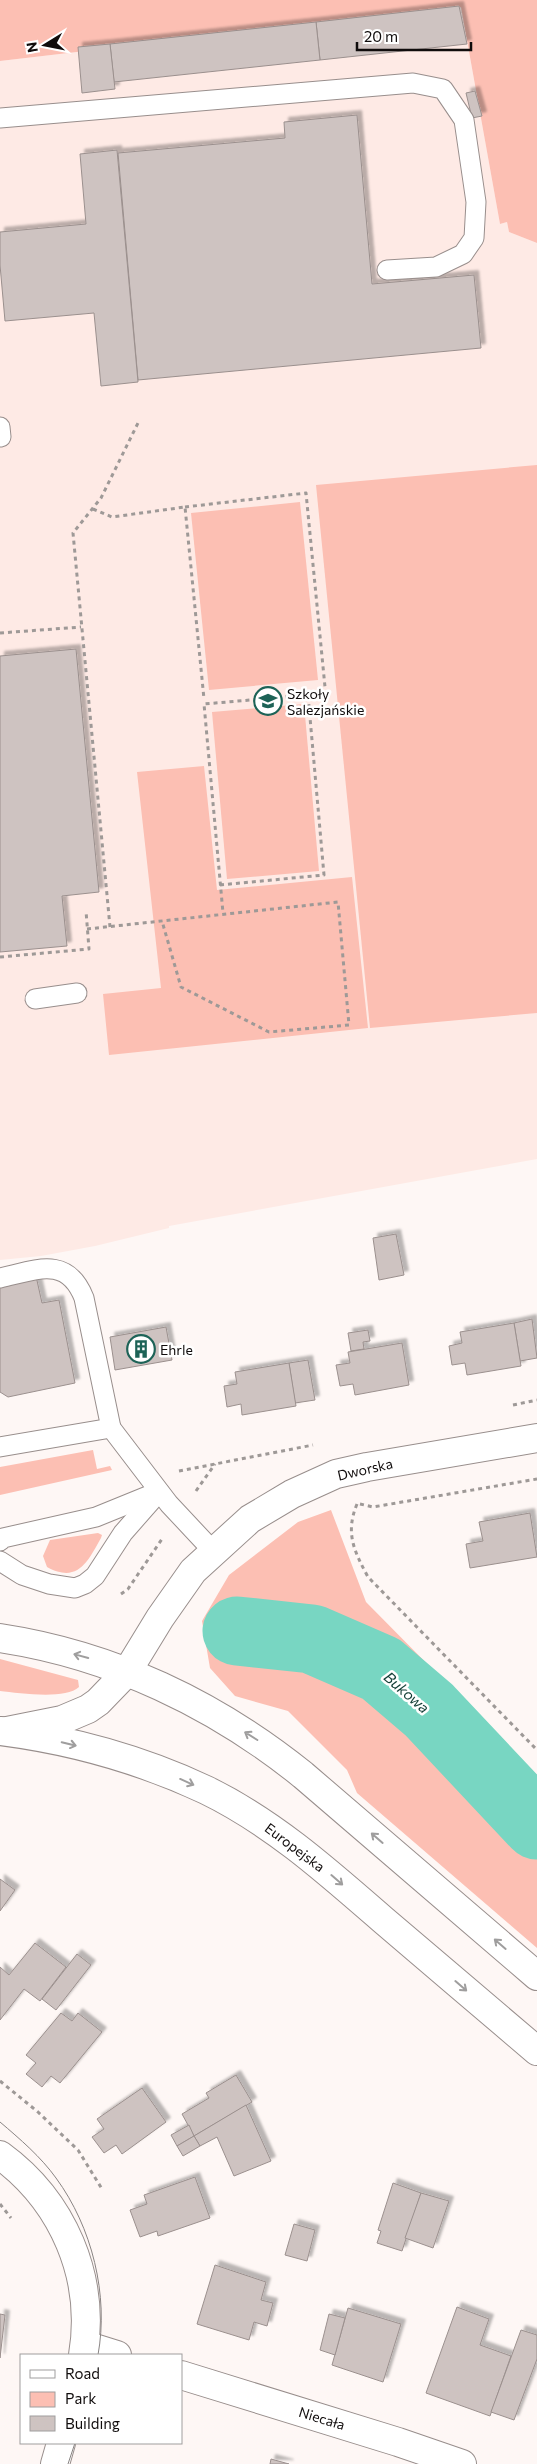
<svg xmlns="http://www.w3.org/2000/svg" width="537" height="2464" viewBox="0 0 537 2464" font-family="Commissioner,sans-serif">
	<defs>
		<filter id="shadow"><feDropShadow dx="4.5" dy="-4.5" stdDeviation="1" flood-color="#0004"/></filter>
	</defs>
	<rect width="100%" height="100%" fill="#fef7f5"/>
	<path fill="#feeae5" d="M 461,7 L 500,224 L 507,222 L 509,232 L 537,243 L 537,1159 L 169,1226 L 169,1228 L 95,1246 L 41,1256 L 0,1260 L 0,61 Z"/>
	<g fill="#fcbfb3">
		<path d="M 0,0 L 537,0 L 537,243 L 509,232 L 507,222 L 500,224 L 461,7 L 0,61 Z"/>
		<path d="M 537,465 L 537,1013 L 370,1028 L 316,485 Z"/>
		<path d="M 300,502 L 318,680 L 209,690 L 191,513 Z"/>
		<path d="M 304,704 L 319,871 L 227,879 L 212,712 Z"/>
		<path d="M 204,766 L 217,890 L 352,877 L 368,1028 L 109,1055 L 103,994 L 161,988 L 137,772 Z"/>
		<path d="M 93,1450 L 97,1469 L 110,1466 L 112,1470 L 0,1495 L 0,1467 Z"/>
		<path d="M 331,1510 L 366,1602 L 537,1775 L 537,1948 L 357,1793 L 347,1770 L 288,1711 L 235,1696 L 210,1668 L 202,1621 L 229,1575 L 298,1522 Z"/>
		<path d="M 98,1533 L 102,1535 L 101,1538 C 88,1561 78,1584 47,1567 L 43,1556 L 50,1540 Z"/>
		<path d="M 0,1659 L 78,1680 L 79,1687 C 65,1700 19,1693 0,1691 Z"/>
	</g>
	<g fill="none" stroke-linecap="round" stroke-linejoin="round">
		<path stroke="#78d6c2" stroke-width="69" d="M 237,1631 L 312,1639 L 381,1669 L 429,1710 L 537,1825"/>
	</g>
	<g fill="#cec3c1" stroke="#9b908e" filter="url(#shadow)">
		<path d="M 459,6 L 467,44 L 320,60 L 316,22 Z"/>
		<path d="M 316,22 L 320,60 L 114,82 L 110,44 Z"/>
		<path d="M 110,44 L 115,89 L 82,93 L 78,47 Z"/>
		<path d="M 475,91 L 482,116 L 472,118 L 466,93 Z"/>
		<path d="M 357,115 L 372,284 L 474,275 L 481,348 L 138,380 L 118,153 L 285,138 L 284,122 Z"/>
		<path d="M 117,150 L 138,382 L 101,386 L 94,313 L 5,321 L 0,265 L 0,232 L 86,224 L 80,154 Z"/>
		<path d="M 76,649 L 99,892 L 62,896 L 67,946 L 0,952 L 0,656 Z"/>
		<path d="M 396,1234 L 404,1275 L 379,1280 L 373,1238 Z"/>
		<path d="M 36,1276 L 42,1303 L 59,1300 L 75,1383 L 8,1397 L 0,1392 L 0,1284 Z"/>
		<path d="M 532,1319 L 537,1358 L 520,1361 L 514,1323 Z"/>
		<path d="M 514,1323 L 521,1366 L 467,1375 L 465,1363 L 452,1365 L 449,1346 L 462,1343 L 460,1332 Z"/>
		<path d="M 166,1327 L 172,1360 L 115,1370 L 110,1337 Z"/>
		<path d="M 368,1330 L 370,1341 L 363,1342 L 364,1349 L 351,1351 L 348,1333 Z"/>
		<path d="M 402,1343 L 409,1385 L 355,1395 L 353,1384 L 340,1386 L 336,1365 L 350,1363 L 348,1352 Z"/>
		<path d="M 308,1360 L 315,1400 L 295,1403 L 289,1363 Z"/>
		<path d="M 289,1363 L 296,1406 L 242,1415 L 241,1404 L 227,1407 L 224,1386 L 237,1384 L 235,1372 Z"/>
		<path d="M 530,1513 L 537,1557 L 470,1568 L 466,1544 L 483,1541 L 479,1522 Z"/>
		<path d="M 0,1879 L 15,1890 L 0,1911 Z"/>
		<path d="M 35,1943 L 66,1967 L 40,2001 L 24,1989 L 0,2020 L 0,1967 L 9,1975 Z"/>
		<path d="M 77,1954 L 91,1965 L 56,2010 L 42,1999 Z"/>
		<path d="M 61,2013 L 72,2021 L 78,2013 L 102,2032 L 60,2083 L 51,2076 L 42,2087 L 26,2074 L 36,2063 L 26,2055 Z"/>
		<path d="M 236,2075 L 252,2102 L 194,2136 L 182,2114 L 209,2098 L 206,2093 Z"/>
		<path d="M 142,2088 L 166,2122 L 122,2154 L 116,2145 L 104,2153 L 92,2137 L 104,2129 L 97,2119 Z"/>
		<path d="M 246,2105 L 271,2161 L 234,2176 L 217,2137 L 200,2146 L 194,2136 Z"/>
		<path d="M 189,2125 L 194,2136 L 177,2146 L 171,2135 Z"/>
		<path d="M 194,2136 L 200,2146 L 183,2156 L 177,2146 Z"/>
		<path d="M 195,2177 L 210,2218 L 158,2236 L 157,2231 L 140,2237 L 130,2210 L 147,2204 L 144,2195 Z"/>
		<path d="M 393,2183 L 421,2193 L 402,2251 L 377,2243 L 381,2231 L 378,2230 Z"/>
		<path d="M 421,2193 L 449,2201 L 433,2248 L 405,2238 Z"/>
		<path d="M 294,2224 L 315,2230 L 307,2261 L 285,2255 Z"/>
		<path d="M 215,2265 L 266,2282 L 261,2300 L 273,2303 L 267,2326 L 254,2322 L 249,2340 L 197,2324 Z"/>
		<path d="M 457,2307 L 489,2319 L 480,2345 L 511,2356 L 490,2416 L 426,2393 Z"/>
		<path d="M 348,2308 L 401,2324 L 383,2382 L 332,2365 Z"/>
		<path d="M 0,2314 L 5,2315 L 0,2358 Z"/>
		<path d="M 329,2314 L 345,2318 L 335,2355 L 320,2350 Z"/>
		<path d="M 521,2330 L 537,2335 L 537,2359 L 514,2420 L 491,2412 Z"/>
		<path d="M 271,2459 L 289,2464 L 270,2464 Z"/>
	</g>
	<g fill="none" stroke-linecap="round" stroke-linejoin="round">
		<defs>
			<g id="lane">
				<path d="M 0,118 L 413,83 L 443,89 L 464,120 L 476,202 L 474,238 L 463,254 L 436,267 L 387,270"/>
				<path d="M 0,427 L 1,437"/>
				<path d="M 35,999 L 77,993"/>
				<path d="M 0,1278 C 36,1270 67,1255 84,1298 L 111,1428"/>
				<path d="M 0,1447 L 111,1428 L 169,1504 L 213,1551"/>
				<path d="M 0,1541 L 3,1538 L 96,1517 L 155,1493"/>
				<path d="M 0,1561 L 22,1575 L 49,1584 L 75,1588 L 85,1584 L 95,1576 L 123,1533 L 159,1492"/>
			</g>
			<g id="street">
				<path d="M 7,1731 L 62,1720 L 88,1709 L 98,1702 L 127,1672 L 160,1618 L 193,1571 L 250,1519 L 292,1494 L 336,1474 L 367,1467 L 537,1438"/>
				<path d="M 85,2345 L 117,2355"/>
				<path d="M 181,2375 L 398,2442 L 462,2464"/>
			</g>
			<g id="secondary">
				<path d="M 0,1638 C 112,1655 215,1704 303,1775 L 537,1976"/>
				<path d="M 0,1731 C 70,1740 142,1760 206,1790 C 272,1822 327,1871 382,1919 C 434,1963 485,2007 537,2051"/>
				<path d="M 0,2155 C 63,2201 96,2277 83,2355"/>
				<path d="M 55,2464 L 61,2443"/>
			</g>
		</defs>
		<use href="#lane" stroke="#988e8c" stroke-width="21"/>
		<use href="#street" stroke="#988e8c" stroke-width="30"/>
		<use href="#secondary" stroke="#988e8c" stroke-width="30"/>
		<g stroke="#9e9997" stroke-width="3" stroke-dasharray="4 4" stroke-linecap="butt">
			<path d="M 185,507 L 306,493 L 325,687"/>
			<path d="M 93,509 L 112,517 L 185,507 L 204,699"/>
			<path d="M 0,633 L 81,627"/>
			<path d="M 220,885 L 324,875 L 308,695 L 204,704 L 223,913"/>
			<path d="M 110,927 L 73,533 L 101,498 L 139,421"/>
			<path d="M 87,929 L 338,902 L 349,1025 L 269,1032 L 181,987 L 162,921"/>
			<path d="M 0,957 L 89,949 L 86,911"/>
			<path d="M 513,1405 L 537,1400"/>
			<path d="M 179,1471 L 313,1445"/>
			<path d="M 196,1491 L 215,1464"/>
			<path d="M 357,1504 C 345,1533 354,1551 368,1577 L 537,1750"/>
			<path d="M 360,1504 L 373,1507 L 537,1479"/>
			<path d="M 121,1594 L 128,1589 L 162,1539"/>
			<path d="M 0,2081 L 38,2112 L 78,2150 L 102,2189"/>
			<path d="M 0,2204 L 11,2218"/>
		</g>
		<use href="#lane" stroke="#fff" stroke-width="19"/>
		<use href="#street" stroke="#fff" stroke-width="28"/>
		<use href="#secondary" stroke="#fff" stroke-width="28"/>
		<g stroke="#898483" stroke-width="1">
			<path d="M 0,2122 C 20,2139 41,2157 56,2178 C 92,2227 109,2295 98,2355"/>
			<path d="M 68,2464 L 75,2443"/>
		</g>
	</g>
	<defs><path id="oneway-shaft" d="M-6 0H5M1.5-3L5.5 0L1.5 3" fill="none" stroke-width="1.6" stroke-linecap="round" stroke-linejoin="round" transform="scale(1.25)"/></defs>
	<g stroke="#9f9e9e">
		<use href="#oneway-shaft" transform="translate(81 1656) rotate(-165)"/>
		<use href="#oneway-shaft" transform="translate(251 1736) rotate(-148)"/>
		<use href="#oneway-shaft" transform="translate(69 1744) rotate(13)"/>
		<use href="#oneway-shaft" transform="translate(187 1782) rotate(24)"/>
		<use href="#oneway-shaft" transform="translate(377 1838) rotate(-139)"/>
		<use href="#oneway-shaft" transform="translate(337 1880) rotate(41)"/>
		<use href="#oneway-shaft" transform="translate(500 1944) rotate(-139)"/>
		<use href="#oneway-shaft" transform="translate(461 1986) rotate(41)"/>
	</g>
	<defs>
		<symbol id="school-ring" viewBox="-11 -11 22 22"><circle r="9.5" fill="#fff" stroke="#1d6357" stroke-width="1.5"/><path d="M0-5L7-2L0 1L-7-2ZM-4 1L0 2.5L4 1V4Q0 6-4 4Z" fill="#1d6357"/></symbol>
		<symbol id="building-ring" viewBox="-11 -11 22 22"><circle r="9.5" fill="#fff" stroke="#1d6357" stroke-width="1.5"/><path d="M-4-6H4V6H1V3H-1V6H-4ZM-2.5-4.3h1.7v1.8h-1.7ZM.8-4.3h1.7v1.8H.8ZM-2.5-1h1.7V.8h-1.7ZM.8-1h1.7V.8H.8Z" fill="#1d6357"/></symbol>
	</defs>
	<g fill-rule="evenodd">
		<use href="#school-ring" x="252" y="685" width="32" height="32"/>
		<use href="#building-ring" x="125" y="1333" width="32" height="32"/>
	</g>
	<g text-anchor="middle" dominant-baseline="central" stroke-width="5" stroke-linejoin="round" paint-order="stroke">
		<g font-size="14" fill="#100c0c" stroke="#fff" text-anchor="start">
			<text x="287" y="693">Szkoły<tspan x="287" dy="16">Salezjańskie</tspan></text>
			<text x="160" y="1349">Ehrle</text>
		</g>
		<g font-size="14" fill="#100c0c" stroke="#fff">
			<text transform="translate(365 1469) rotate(-13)">Dworska</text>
			<text transform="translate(295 1847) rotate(37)">Europejska</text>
			<text transform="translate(322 2418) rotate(17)">Niecała</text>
		</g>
		<g font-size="15" font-style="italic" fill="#113d35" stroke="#fff">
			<text transform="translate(407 1692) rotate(41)">Bukowa</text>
		</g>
	</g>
	<rect x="20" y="2354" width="162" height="90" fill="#ffffff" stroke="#9f9e9e"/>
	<rect x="30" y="2370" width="25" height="8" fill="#ffffff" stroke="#9f9e9e"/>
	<text x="65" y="2379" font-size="15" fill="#100c0c">Road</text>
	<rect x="30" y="2392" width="25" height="15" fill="#fcbfb3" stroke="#9f9e9e"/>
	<text x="65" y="2404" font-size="15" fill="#100c0c">Park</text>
	<rect x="30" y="2416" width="25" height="15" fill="#cec3c1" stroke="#9f9e9e"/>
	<text x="65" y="2429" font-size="15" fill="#100c0c">Building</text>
	<g transform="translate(45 45) rotate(260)" stroke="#ffffff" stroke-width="4" paint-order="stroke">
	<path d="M0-4L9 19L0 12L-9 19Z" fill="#100c0c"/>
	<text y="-8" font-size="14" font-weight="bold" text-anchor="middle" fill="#100c0c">N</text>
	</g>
	<path d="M357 42v8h114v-8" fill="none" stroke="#100c0c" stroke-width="2.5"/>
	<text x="364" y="42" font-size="15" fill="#100c0c" stroke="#ffffff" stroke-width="4" paint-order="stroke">20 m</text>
</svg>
